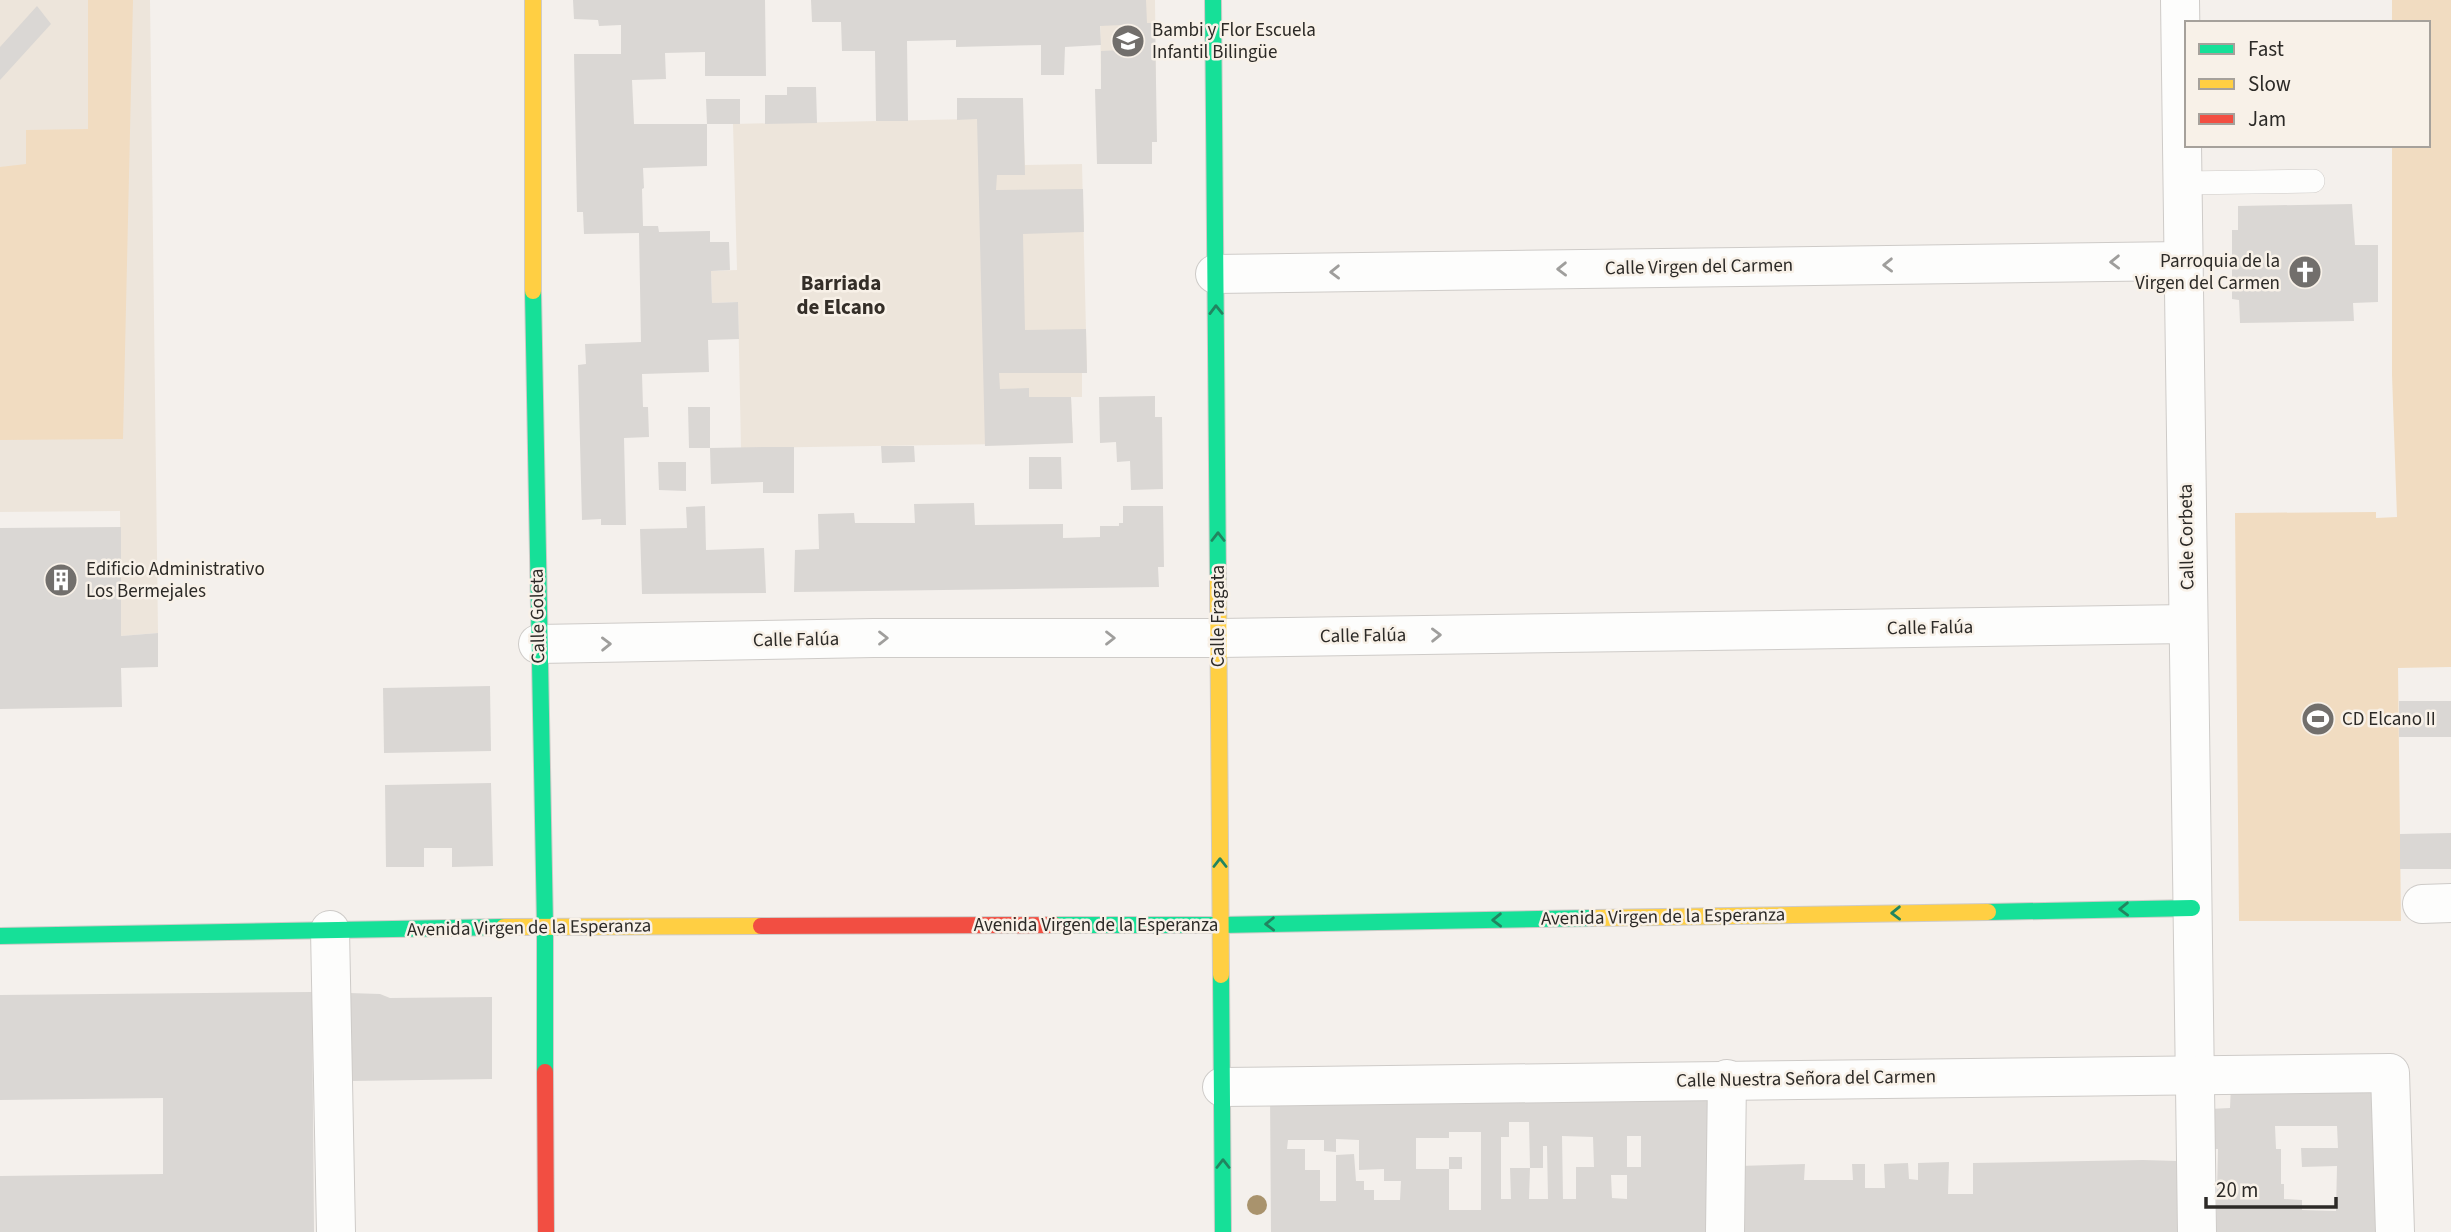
<svg xmlns="http://www.w3.org/2000/svg" width="2451" height="1232" viewBox="0 0 2451 1232" font-family="'Source Sans 3',sans-serif">
	<rect width="100%" height="100%" fill="#f4f0ec"/>
	<g fill="#ede5db">
		<path d="M 0,0 L 150,0 L 158,633 L 121,636 L 120,511 L 0,512 Z"/>
		<path d="M 1100,0 L 1155,0 L 1156,88 L 1101,89 Z"/>
		<path d="M 1023,118 L 1025,165 L 1082,164 L 1087,373 L 1082,373 L 1082,397 L 1071,397 L 1073,443 L 741,448 L 738,302 L 712,303 L 711,271 L 737,270 L 733,124 Z"/>
	</g>
	<g fill="#f1dcc1">
		<path d="M 88,0 L 133,0 L 123,439 L 0,440 L 0,167 L 26,164 L 26,130 L 88,129 Z"/>
		<path d="M 2392,0 L 2451,0 L 2451,667 L 2398,668 L 2401,921 L 2239,921 L 2235,513 L 2376,512 L 2376,518 L 2397,517 L 2392,375 L 2392,145 L 2428,145 L 2428,23 L 2392,23 Z"/>
	</g>
	<g fill="#dad7d4" fill-rule="evenodd">
		<path d="M 573,0 L 765,0 L 766,76 L 705,76 L 705,52 L 665,53 L 666,79 L 632,80 L 634,124 L 707,124 L 706,99 L 740,99 L 740,124 L 707,124 L 707,166 L 643,168 L 644,188 L 642,189 L 643,226 L 658,226 L 659,232 L 710,231 L 710,242 L 729,242 L 730,270 L 711,271 L 712,303 L 738,302 L 739,339 L 708,340 L 709,372 L 642,374 L 643,407 L 648,407 L 649,437 L 624,438 L 626,525 L 601,525 L 601,519 L 582,520 L 578,365 L 586,364 L 585,344 L 641,342 L 639,233 L 584,234 L 583,212 L 577,212 L 574,54 L 621,54 L 621,25 L 599,26 L 598,20 L 574,19 Z"/>
		<path d="M 811,0 L 1146,0 L 1147,23 L 1155,23 L 1157,142 L 1152,142 L 1152,164 L 1097,164 L 1095,89 L 1101,89 L 1101,51 L 1122,50 L 1122,25 L 1100,26 L 1101,45 L 1065,47 L 1064,75 L 1041,75 L 1041,45 L 956,47 L 956,40 L 907,41 L 908,121 L 876,121 L 875,51 L 842,51 L 841,22 L 812,22 Z"/>
		<path d="M 37,6 L 51,24 L 0,80 L 0,47 Z"/>
		<path d="M 787,87 L 816,87 L 817,123 L 765,124 L 765,95 L 787,95 Z"/>
		<path d="M 957,98 L 1023,98 L 1025,175 L 997,175 L 996,190 L 1083,189 L 1084,232 L 1023,234 L 1025,330 L 1086,329 L 1087,373 L 999,373 L 1000,389 L 1029,388 L 1029,397 L 1071,397 L 1073,443 L 985,446 L 977,119 L 957,120 Z"/>
		<path d="M 2352,204 L 2355,245 L 2378,245 L 2378,302 L 2353,303 L 2354,321 L 2240,323 L 2239,300 L 2232,299 L 2232,230 L 2238,230 L 2238,206 Z"/>
		<path d="M 1155,396 L 1155,417 L 1162,417 L 1163,489 L 1131,490 L 1130,461 L 1117,462 L 1116,442 L 1100,443 L 1099,397 Z"/>
		<path d="M 688,407 L 710,407 L 710,448 L 689,448 Z"/>
		<path d="M 881,446 L 914,446 L 915,462 L 882,463 Z"/>
		<path d="M 762,447 L 794,447 L 794,493 L 763,493 L 763,482 L 711,484 L 710,448 Z"/>
		<path d="M 1029,457 L 1061,457 L 1062,489 L 1029,489 Z"/>
		<path d="M 658,462 L 686,462 L 686,491 L 659,490 Z"/>
		<path d="M 974,503 L 975,525 L 1063,524 L 1063,538 L 1100,537 L 1100,526 L 1119,526 L 1119,523 L 1123,523 L 1123,506 L 1163,506 L 1164,567 L 1158,567 L 1159,587 L 794,592 L 795,550 L 819,549 L 818,514 L 854,513 L 855,523 L 915,523 L 914,504 Z"/>
		<path d="M 705,506 L 706,550 L 764,548 L 766,593 L 642,594 L 640,529 L 687,528 L 686,507 Z"/>
		<path d="M 121,527 L 121,636 L 158,633 L 158,667 L 121,668 L 122,707 L 0,709 L 0,528 Z"/>
		<path d="M 490,686 L 491,751 L 384,753 L 383,688 Z"/>
		<rect x="2399" y="701" width="52" height="36"/>
		<path d="M 491,783 L 493,866 L 452,867 L 452,848 L 424,848 L 424,867 L 386,867 L 385,785 Z"/>
		<path d="M 2451,833 L 2451,869 L 2400,869 L 2400,834 Z"/>
		<path d="M 312,992 L 314,1232 L 0,1232 L 0,1176 L 163,1174 L 163,1098 L 0,1100 L 0,995 Z"/>
		<path d="M 349,993 L 380,994 L 390,998 L 492,997 L 492,1079 L 351,1081 Z"/>
		<path d="M 2377,1085 L 2379,1232 L 2216,1232 L 2218,1149 L 2208,1149 L 2209,1109 L 2230,1108 L 2231,1086 ZM 2275,1126 L 2337,1126 L 2338,1148 L 2301,1148 L 2302,1167 L 2337,1166 L 2336,1211 L 2302,1210 L 2302,1200 L 2284,1199 L 2284,1184 L 2281,1184 L 2281,1149 L 2276,1149 Z"/>
		<path d="M 1709,1092 L 1709,1232 L 1271,1232 L 1270,1094 ZM 1509,1122 L 1529,1122 L 1530,1168 L 1543,1168 L 1543,1146 L 1547,1146 L 1548,1199 L 1529,1199 L 1530,1168 L 1510,1168 L 1511,1199 L 1501,1199 L 1501,1137 L 1509,1137 ZM 1449,1132 L 1481,1132 L 1481,1210 L 1449,1210 L 1449,1169 L 1416,1169 L 1416,1138 L 1449,1138 ZM 1562,1136 L 1593,1137 L 1594,1167 L 1576,1167 L 1576,1199 L 1563,1199 ZM 1627,1136 L 1641,1136 L 1641,1167 L 1627,1167 ZM 1336,1139 L 1359,1140 L 1359,1170 L 1384,1169 L 1384,1181 L 1401,1181 L 1400,1200 L 1374,1200 L 1374,1190 L 1364,1190 L 1364,1181 L 1356,1181 L 1354,1154 L 1336,1155 L 1336,1201 L 1320,1201 L 1320,1170 L 1305,1170 L 1305,1149 L 1287,1149 L 1288,1140 L 1324,1140 L 1324,1151 L 1336,1152 ZM 1611,1175 L 1627,1175 L 1627,1199 L 1612,1198 Z"/>
		<rect x="1449" y="1157" width="13" height="12"/>
		<path d="M 2143,1160 L 2177,1161 L 2177,1232 L 1739,1232 L 1739,1166 L 1805,1164 L 1804,1180 L 1853,1180 L 1852,1164 L 1865,1164 L 1865,1188 L 1885,1188 L 1884,1164 L 1908,1163 L 1909,1179 L 1918,1180 L 1918,1163 L 1949,1162 L 1948,1194 L 1973,1194 L 1973,1163 Z"/>
	</g>
	<g fill="none" stroke-linecap="round" stroke-linejoin="round">
		<defs>
			<path id="lane" d="M 2182,183 L 2313,181"/>
			<g id="street">
				<path d="M 2180,0 L 2197,1232"/>
				<path d="M 1215,274 L 2183,261"/>
				<path d="M 538,644 L 874,638 L 1219,638 L 2188,624"/>
				<path d="M 2422,904 L 2451,903"/>
				<path d="M 330,930 L 336,1232"/>
				<path d="M 1222,1087 L 2390,1073 L 2395,1232"/>
				<path d="M 1725,1232 L 1727,1079"/>
			</g>
			<g id="fast">
				<path d="M 1213,0 L 1218,581"/>
				<path d="M 533,291 L 545,926 L 545,1072"/>
				<path d="M 1988,912 L 2192,908"/>
				<path d="M 1054,925 L 1221,925 L 1594,918"/>
				<path d="M 0,936 L 504,927"/>
				<path d="M 1221,975 L 1223,1232"/>
			</g>
			<g id="slow">
				<path d="M 533,0 L 533,291"/>
				<path d="M 1218,581 L 1221,975"/>
				<path d="M 1594,918 L 1988,912"/>
				<path d="M 504,927 L 761,926"/>
			</g>
			<g id="jam">
				<path d="M 761,926 L 1054,925"/>
				<path d="M 545,1072 L 546,1232"/>
			</g>
		</defs>
		<use href="#lane" stroke="#cecbc8" stroke-width="24"/>
		<use href="#street" stroke="#cecbc8" stroke-width="40"/>
		<use href="#fast" stroke="#cecbc8" stroke-width="18"/>
		<use href="#slow" stroke="#cecbc8" stroke-width="18"/>
		<use href="#jam" stroke="#cecbc8" stroke-width="18"/>
		<use href="#lane" stroke="#fdfdfc" stroke-width="23"/>
		<use href="#street" stroke="#fdfdfc" stroke-width="38"/>
		<use href="#fast" stroke="#16e098" stroke-width="16"/>
		<use href="#slow" stroke="#ffcf43" stroke-width="16"/>
		<use href="#jam" stroke="#f24e42" stroke-width="16"/>
	</g>
	<circle fill="#a9936d" cx="1257" cy="1205" r="10"/>
	<defs><path id="oneway-chevron" d="M-2-3.5L2.5 0L-2 3.5" fill="none" stroke-width="1.6" stroke-linecap="round" stroke-linejoin="round" transform="scale(1.75)"/></defs>
	<g stroke="#9f9e9c">
		<use href="#oneway-chevron" transform="translate(2115 262) rotate(179)"/>
		<use href="#oneway-chevron" transform="translate(1888 265) rotate(179)"/>
		<use href="#oneway-chevron" transform="translate(1562 269) rotate(179)"/>
		<use href="#oneway-chevron" transform="translate(1335 272) rotate(179)"/>
		<use href="#oneway-chevron" transform="translate(1436 635) rotate(-1)"/>
		<use href="#oneway-chevron" transform="translate(883 638)"/>
		<use href="#oneway-chevron" transform="translate(1110 638)"/>
		<use href="#oneway-chevron" transform="translate(606 644) rotate(-1)"/>
	</g>
	<g stroke="#218560">
		<use href="#oneway-chevron" transform="translate(1216 310) rotate(-91)"/>
		<use href="#oneway-chevron" transform="translate(1218 537) rotate(-90)"/>
		<use href="#oneway-chevron" transform="translate(1220 863) rotate(-90)"/>
		<use href="#oneway-chevron" transform="translate(2124 909) rotate(179)"/>
		<use href="#oneway-chevron" transform="translate(1896 913) rotate(179)"/>
		<use href="#oneway-chevron" transform="translate(1497 920) rotate(179)"/>
		<use href="#oneway-chevron" transform="translate(1270 924) rotate(179)"/>
		<use href="#oneway-chevron" transform="translate(1223 1164) rotate(-90)"/>
	</g>
	<defs>
		<symbol id="school-disc" viewBox="-11 -11 22 22"><circle r="9.5" fill="#726f6c" stroke="#f8f1e8"/><path d="M0-5L7-2L0 1L-7-2ZM-4 1L0 2.5L4 1V4Q0 6-4 4Z" fill="#fff"/></symbol>
		<symbol id="church-disc" viewBox="-11 -11 22 22"><circle r="9.5" fill="#726f6c" stroke="#f8f1e8"/><path d="M-1.2-6h2.4v3.5h3.3v2.4h-3.3V6h-2.4V-.1h-3.3v-2.4h3.3Z" fill="#fff"/></symbol>
		<symbol id="building-disc" viewBox="-11 -11 22 22"><circle r="9.5" fill="#726f6c" stroke="#f8f1e8"/><path d="M-4-6H4V6H1V3H-1V6H-4ZM-2.5-4.3h1.7v1.8h-1.7ZM.8-4.3h1.7v1.8H.8ZM-2.5-1h1.7V.8h-1.7ZM.8-1h1.7V.8H.8Z" fill="#fff"/></symbol>
		<symbol id="stadium-disc" viewBox="-11 -11 22 22"><circle r="9.5" fill="#726f6c" stroke="#f8f1e8"/><path d="M0-5a6.5 5 0 1 0 0 10a6.5 5 0 1 0 0-10ZM-3.5-1.8h7v3.6h-7Z" fill="#fff"/></symbol>
	</defs>
	<g fill-rule="evenodd">
		<use href="#school-disc" x="1109" y="22" width="38" height="38"/>
		<use href="#church-disc" x="2286" y="253" width="38" height="38"/>
		<use href="#building-disc" x="42" y="561" width="38" height="38"/>
		<use href="#stadium-disc" x="2299" y="700" width="38" height="38"/>
	</g>
	<g text-anchor="middle" dominant-baseline="central" stroke-width="5" stroke-linejoin="round" paint-order="stroke">
		<g font-size="19" fill="#2c2a27" stroke="#f8f1e8" text-anchor="start">
			<text x="1152" y="30">Bambi y Flor Escuela<tspan x="1152" dy="22">Infantil Bilingüe</tspan></text>
			<text x="2280" y="261" text-anchor="end">Parroquia de la<tspan x="2280" dy="22">Virgen del Carmen</tspan></text>
			<text x="86" y="569">Edificio Administrativo<tspan x="86" dy="22">Los Bermejales</tspan></text>
			<text x="2342" y="719">CD Elcano II</text>
		</g>
		<g font-size="19" fill="#2c2a27" stroke="#f8f1e8">
			<text transform="translate(1699 267) rotate(-1)">Calle Virgen del Carmen</text>
			<text transform="translate(2187 537) rotate(-91)">Calle Corbeta</text>
			<text transform="translate(538 616) rotate(-91)">Calle Goleta</text>
			<text transform="translate(1218 616) rotate(-90)">Calle Fragata</text>
			<text transform="translate(1930 628) rotate(-1)">Calle Falúa</text>
			<text transform="translate(1363 636) rotate(-1)">Calle Falúa</text>
			<text transform="translate(796 640) rotate(-1)">Calle Falúa</text>
			<text transform="translate(1663 917) rotate(-1)">Avenida Virgen de la Esperanza</text>
			<text x="1096" y="925">Avenida Virgen de la Esperanza</text>
			<text transform="translate(529 928) rotate(-1)">Avenida Virgen de la Esperanza</text>
			<text transform="translate(1806 1079) rotate(-1)">Calle Nuestra Señora del Carmen</text>
		</g>
		<g font-size="21" font-weight="bold" fill="#342e28" stroke="#f8f1e8">
			<text x="841" y="283">Barriada<tspan x="841" dy="24">de Elcano</tspan></text>
		</g>
	</g>
	<rect x="2185" y="21" width="245" height="126" fill="#f8f1e8" stroke="#a6a19b" stroke-width="2"/>
	<rect x="2199" y="44" width="35" height="10" fill="#16e098" stroke="#a6a19b" stroke-width="2"/>
	<text x="2248" y="56" font-size="21" fill="#2c2a27">Fast</text>
	<rect x="2199" y="79" width="35" height="10" fill="#ffcf43" stroke="#a6a19b" stroke-width="2"/>
	<text x="2248" y="91" font-size="21" fill="#2c2a27">Slow</text>
	<rect x="2199" y="114" width="35" height="10" fill="#f24e42" stroke="#a6a19b" stroke-width="2"/>
	<text x="2248" y="126" font-size="21" fill="#2c2a27">Jam</text>
	<path d="M2206 1197v10h130v-10" fill="none" stroke="#2c2a27" stroke-width="3.5"/>
	<text x="2216" y="1197" font-size="21" fill="#2c2a27" stroke="#f8f1e8" stroke-width="5" paint-order="stroke">20 m</text>
</svg>
